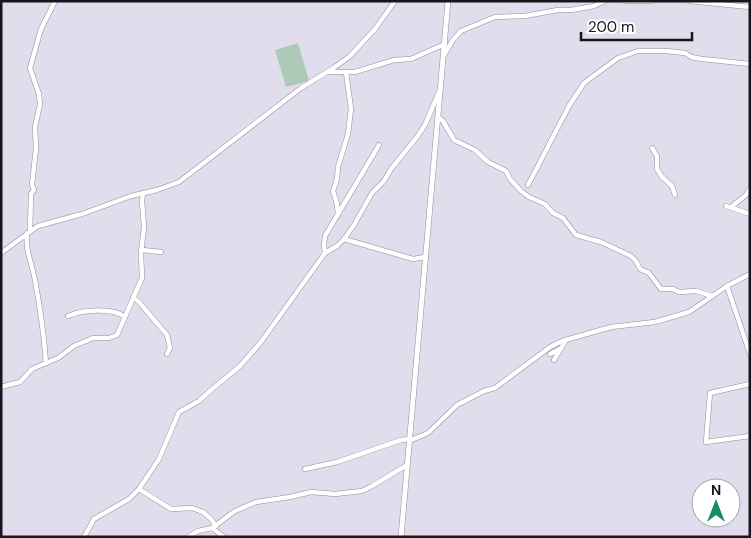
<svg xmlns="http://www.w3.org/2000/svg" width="751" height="538" viewBox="0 0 751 538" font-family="'DM Sans',sans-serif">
	<rect width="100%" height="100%" fill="#e2dded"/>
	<path fill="#adc9b8" d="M 298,43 L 309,81 L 286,87 L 275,50 Z"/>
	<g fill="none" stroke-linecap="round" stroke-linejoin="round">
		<defs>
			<g id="minor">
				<path d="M 625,1 L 652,1"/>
				<path d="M 689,1 L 750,7"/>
				<path d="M 444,55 L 453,40 L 461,31 L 495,17 L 525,16 L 558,10 L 571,10 L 594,6 L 605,1"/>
				<path d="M 329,72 L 355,72 L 394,60 L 411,59 L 445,44"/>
				<path d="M 438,117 L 443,121 L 454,140 L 475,150 L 488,162 L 506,171 L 510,179 L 521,191 L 529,197 L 545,204 L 553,213 L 563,218 L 576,235 L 601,242 L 631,256 L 636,261 L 640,269 L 649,273 L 661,289 L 673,289 L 679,292 L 696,291 L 712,296"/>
				<path d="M 652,148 L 657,156 L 657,169 L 662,177 L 672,186 L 675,195"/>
				<path d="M 528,185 L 569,106 L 584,83 L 618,58 L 638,51 L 666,51 L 685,53 L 691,57 L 702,59 L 750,64"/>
				<path d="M 726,206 L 750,214"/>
				<path d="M 731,207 L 746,195 L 750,188"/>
				<path d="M 338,215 L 337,204 L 333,191 L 337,179 L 338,167 L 348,134 L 351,109 L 346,72"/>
				<path d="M 30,231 L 31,194 L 34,190 L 32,185 L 36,148 L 35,127 L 40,104 L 39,94 L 30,68 L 41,29 L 55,1"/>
				<path d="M 27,233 C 25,250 32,264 35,280 C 40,307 44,335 46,363"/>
				<path d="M 344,239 L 413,259 L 425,257"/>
				<path d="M 142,250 L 161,252"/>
				<path d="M 1,253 L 38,226 L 82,214 L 131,196 L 157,190 L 179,182 L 301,88 L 335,67 L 350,56 L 375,29 L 395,1"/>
				<path d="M 325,253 L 324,245 L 325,236 L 379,145"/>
				<path d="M 727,286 L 750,354"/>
				<path d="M 133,297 L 139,302 L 167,335 L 170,348 L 167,354"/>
				<path d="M 68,316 C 82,310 113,307 125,317"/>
				<path d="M 550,354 L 560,349"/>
				<path d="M 554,360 L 566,340"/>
				<path d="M 750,384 L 710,393 L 706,442 L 750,436"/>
				<path d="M 1,387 L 20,382 L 32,369 L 58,358 L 74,346 L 93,338 L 109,338 L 117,335 L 142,278 L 141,253 L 144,227 L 142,201 L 143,193"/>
				<path d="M 409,441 L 428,433 L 457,405 L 484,391 L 495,388 L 550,347 L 562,341 L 611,327 L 655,322 L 689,312 L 727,286 L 750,274"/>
				<path d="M 305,469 L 337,462 L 401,440 L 409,439"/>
				<path d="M 139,489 L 171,509 L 192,508 L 203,512 L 211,519 L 216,526"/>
				<path d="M 212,528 L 224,537"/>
				<path d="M 84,537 L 94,519 L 129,499 L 139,489 L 159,459 L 179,412 L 199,401 L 211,390 L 240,366 L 261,342 L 325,253 L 337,246 L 344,239 L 354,225 L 372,193 L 384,181 L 391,169 L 417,137 L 425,125 L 440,90"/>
				<path d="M 188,537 L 198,531 L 212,528 L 235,511 L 256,502 L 290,497 L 311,492 L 335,494 L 362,491 L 372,486 L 407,465"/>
			</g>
			<path id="tertiary" d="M 401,537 L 448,1"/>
		</defs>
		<use href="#minor" stroke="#918d9b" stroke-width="5.5"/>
		<use href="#tertiary" stroke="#918d9b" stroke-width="6"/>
		<use href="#minor" stroke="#fff" stroke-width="4.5"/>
		<use href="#tertiary" stroke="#fff" stroke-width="5"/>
	</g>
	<rect width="751" height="538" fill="none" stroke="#18161c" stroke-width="5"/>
	<g transform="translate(716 503)"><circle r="24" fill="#ffffff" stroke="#a3a2a4"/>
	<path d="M0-4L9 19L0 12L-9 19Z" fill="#188b6b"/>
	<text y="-8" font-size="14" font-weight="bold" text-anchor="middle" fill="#18161c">N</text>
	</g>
	<path d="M581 32v8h111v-8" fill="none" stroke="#18161c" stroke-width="2.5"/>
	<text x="588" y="32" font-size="15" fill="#18161c" stroke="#ffffff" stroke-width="4" paint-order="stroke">200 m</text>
</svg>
